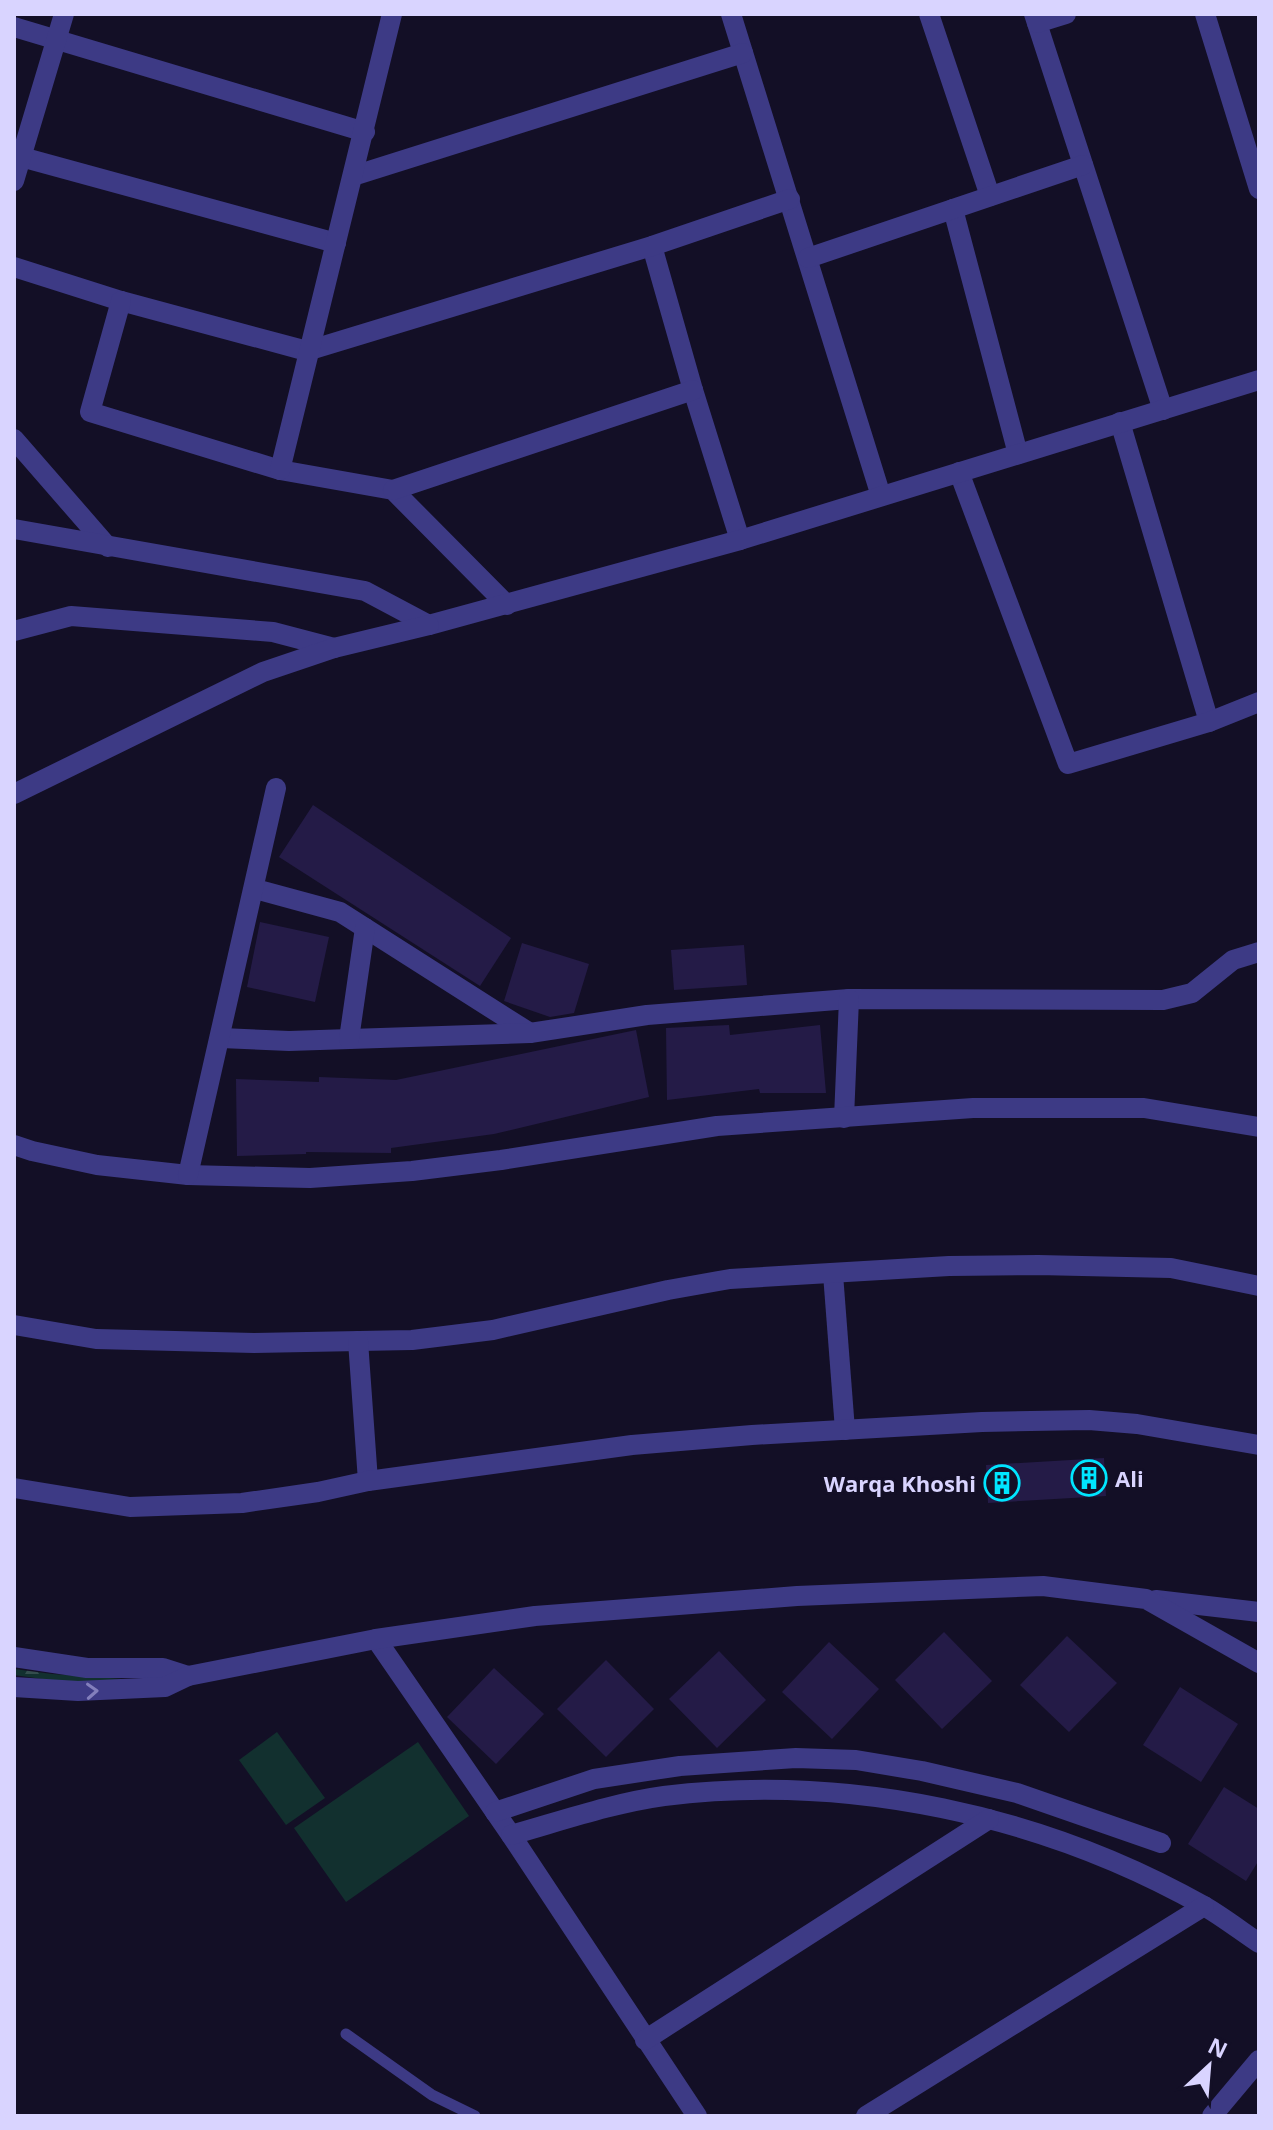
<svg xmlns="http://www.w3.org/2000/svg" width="1273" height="2130" viewBox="0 0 1273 2130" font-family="'Open Sans',sans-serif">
	<defs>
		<pattern id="forest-firs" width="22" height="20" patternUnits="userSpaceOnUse" patternTransform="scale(2)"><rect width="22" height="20" fill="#12302f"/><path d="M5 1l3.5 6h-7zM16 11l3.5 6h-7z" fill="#344d4e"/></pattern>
	</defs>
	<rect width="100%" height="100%" fill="#130f26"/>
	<g fill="#12302f">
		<path d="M 277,1732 L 325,1798 L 286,1825 L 239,1760 Z"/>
		<path d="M 418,1742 L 469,1816 L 346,1902 L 294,1828 Z"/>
	</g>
	<path fill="url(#forest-firs)" d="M 14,1669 L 52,1674 L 137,1680 L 64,1682 L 14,1675 Z"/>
	<g fill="#241b47">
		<path d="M 313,805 L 511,938 L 480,986 L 279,857 Z"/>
		<path d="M 260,922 L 329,937 L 315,1002 L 247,987 Z"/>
		<path d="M 522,943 L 589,964 L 574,1013 L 550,1017 L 504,1001 Z"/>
		<path d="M 744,945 L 747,985 L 674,990 L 671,950 Z"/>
		<path d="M 729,1025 L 730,1035 L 820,1025 L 826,1093 L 760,1093 L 759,1089 L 667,1100 L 666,1028 Z"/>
		<path d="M 636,1030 L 649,1097 L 494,1134 L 391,1148 L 391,1153 L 306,1152 L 306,1154 L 237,1156 L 236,1079 L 319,1082 L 319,1077 L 396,1080 Z"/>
		<path d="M 1104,1458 L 1106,1496 L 988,1503 L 986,1465 Z"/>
		<path d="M 944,1632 L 992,1681 L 942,1729 L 895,1680 Z"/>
		<path d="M 1067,1636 L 1117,1683 L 1069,1732 L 1020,1685 Z"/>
		<path d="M 829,1642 L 879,1689 L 832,1739 L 782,1692 Z"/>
		<path d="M 719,1651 L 766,1700 L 717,1748 L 669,1699 Z"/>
		<path d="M 606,1660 L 654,1709 L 606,1757 L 557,1709 Z"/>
		<path d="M 494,1668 L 544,1714 L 496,1764 L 447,1717 Z"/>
		<path d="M 1180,1687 L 1238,1724 L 1201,1782 L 1143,1745 Z"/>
		<path d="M 1224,1787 L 1259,1809 L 1259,1860 L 1246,1881 L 1188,1844 Z"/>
	</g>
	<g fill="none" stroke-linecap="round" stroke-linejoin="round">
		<path stroke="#3d3a85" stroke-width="11" d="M 346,2034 L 432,2095 L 475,2116"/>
		<g stroke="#3d3a85" stroke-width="20">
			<path d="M 731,14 L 881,496"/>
			<path d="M 929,14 L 990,196"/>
			<path d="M 1034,14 L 1163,410"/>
			<path d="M 1205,14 L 1259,189"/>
			<path d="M 1037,23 L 1066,14"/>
			<path d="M 14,27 L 365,132"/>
			<path d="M 14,155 L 336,243"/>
			<path d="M 353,176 L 743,53"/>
			<path d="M 14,181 L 64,14"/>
			<path d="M 953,209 L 1018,454"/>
			<path d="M 652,246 L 693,390 L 740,540"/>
			<path d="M 808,258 L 1083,165"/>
			<path d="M 14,267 L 121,301 L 307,351 L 652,246 L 790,199"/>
			<path d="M 121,301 L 90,412 L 280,470 L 393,490 L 507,605"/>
			<path d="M 1120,422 L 1209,722"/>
			<path d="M 14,439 L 108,547"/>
			<path d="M 959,472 L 1068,764 L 1209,722 L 1259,702"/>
			<path d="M 393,490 L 693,390"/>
			<path d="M 14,529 L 365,591 L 429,625 L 740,540 L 1259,380"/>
			<path d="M 14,631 L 71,616 L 273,632 L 334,648"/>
			<path d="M 14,794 L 263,672 L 334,648 L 429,625"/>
			<path d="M 255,889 L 340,912 L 530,1033"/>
			<path d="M 221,1038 L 289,1041 L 530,1033 L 647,1015 L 849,999 L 1163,1000 L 1192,993 L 1233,960 L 1259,952"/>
			<path d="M 349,1039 L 365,928"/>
			<path d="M 844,1118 L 849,999"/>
			<path d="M 14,1145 L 32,1151 L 97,1165 L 188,1175 L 310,1178 L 412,1171 L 501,1160 L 717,1126 L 973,1108 L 1144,1108 L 1259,1127"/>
			<path d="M 188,1175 L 276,788"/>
			<path d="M 833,1274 L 845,1430"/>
			<path d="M 14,1325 L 96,1339 L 254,1343 L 412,1340 L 493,1330 L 668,1290 L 730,1279 L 949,1266 L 1038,1265 L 1171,1268 L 1259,1286"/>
			<path d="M 358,1341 L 368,1481"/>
			<path d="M 14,1488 L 130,1507 L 242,1503 L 318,1492 L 368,1481 L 632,1445 L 752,1435 L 982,1422 L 1089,1420 L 1137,1424 L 1259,1445"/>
			<path d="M 1156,1600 L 1259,1612"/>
			<path d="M 376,1639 L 511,1835 L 697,2116"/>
			<path d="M 14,1657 L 87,1668 L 163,1668 L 188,1676"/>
			<path d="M 14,1687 L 78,1691 L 165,1687 L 188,1676 L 376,1639 L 535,1616 L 797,1596 L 1043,1586 L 1146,1599 L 1259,1663"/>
			<path d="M 495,1812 L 594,1779 L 680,1766 L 796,1758 L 856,1760 L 922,1771 L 1017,1793 L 1161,1843"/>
			<path d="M 511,1835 C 561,1821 613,1803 664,1796 C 848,1773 1043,1815 1204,1906 C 1223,1917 1241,1931 1259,1943"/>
			<path d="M 645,2040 L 989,1819"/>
			<path d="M 866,2116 L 1204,1906"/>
			<path d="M 1212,2116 L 1259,2060"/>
		</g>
		<path stroke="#3d3a85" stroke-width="20" d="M 280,470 L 392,14"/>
	</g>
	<defs><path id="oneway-chevron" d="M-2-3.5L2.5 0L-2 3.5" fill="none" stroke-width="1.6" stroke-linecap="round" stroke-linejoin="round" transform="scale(2)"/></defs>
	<use stroke="#837fbc" href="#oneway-chevron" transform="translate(92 1691) rotate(-3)"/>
	<defs>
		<symbol id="building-ring" viewBox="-11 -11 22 22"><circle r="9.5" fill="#130f26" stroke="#00e5ff" stroke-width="1.5"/><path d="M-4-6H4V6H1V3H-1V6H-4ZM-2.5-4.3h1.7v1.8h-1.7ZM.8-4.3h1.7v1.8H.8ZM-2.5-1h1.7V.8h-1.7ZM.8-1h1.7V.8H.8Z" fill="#00e5ff"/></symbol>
	</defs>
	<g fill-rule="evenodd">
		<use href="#building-ring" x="1069" y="1458" width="40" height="40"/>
		<use href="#building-ring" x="982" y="1463" width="40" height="40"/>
	</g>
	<g text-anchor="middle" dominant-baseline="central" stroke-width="6" stroke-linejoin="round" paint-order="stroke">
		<g font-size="22" font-weight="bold" fill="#d9d4ff" stroke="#130f26" text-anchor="start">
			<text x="1115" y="1478">Ali</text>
			<text x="976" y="1483" text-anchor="end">Warqa Khoshi</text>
		</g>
	</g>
	<rect width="1273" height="2130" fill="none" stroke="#d9d4ff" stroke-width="32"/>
	<g transform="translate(1209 2066) rotate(26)" stroke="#130f26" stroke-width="6" paint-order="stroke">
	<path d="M0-6L14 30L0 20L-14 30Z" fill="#d9d4ff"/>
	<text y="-12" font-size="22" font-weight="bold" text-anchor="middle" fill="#d9d4ff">N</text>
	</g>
</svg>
